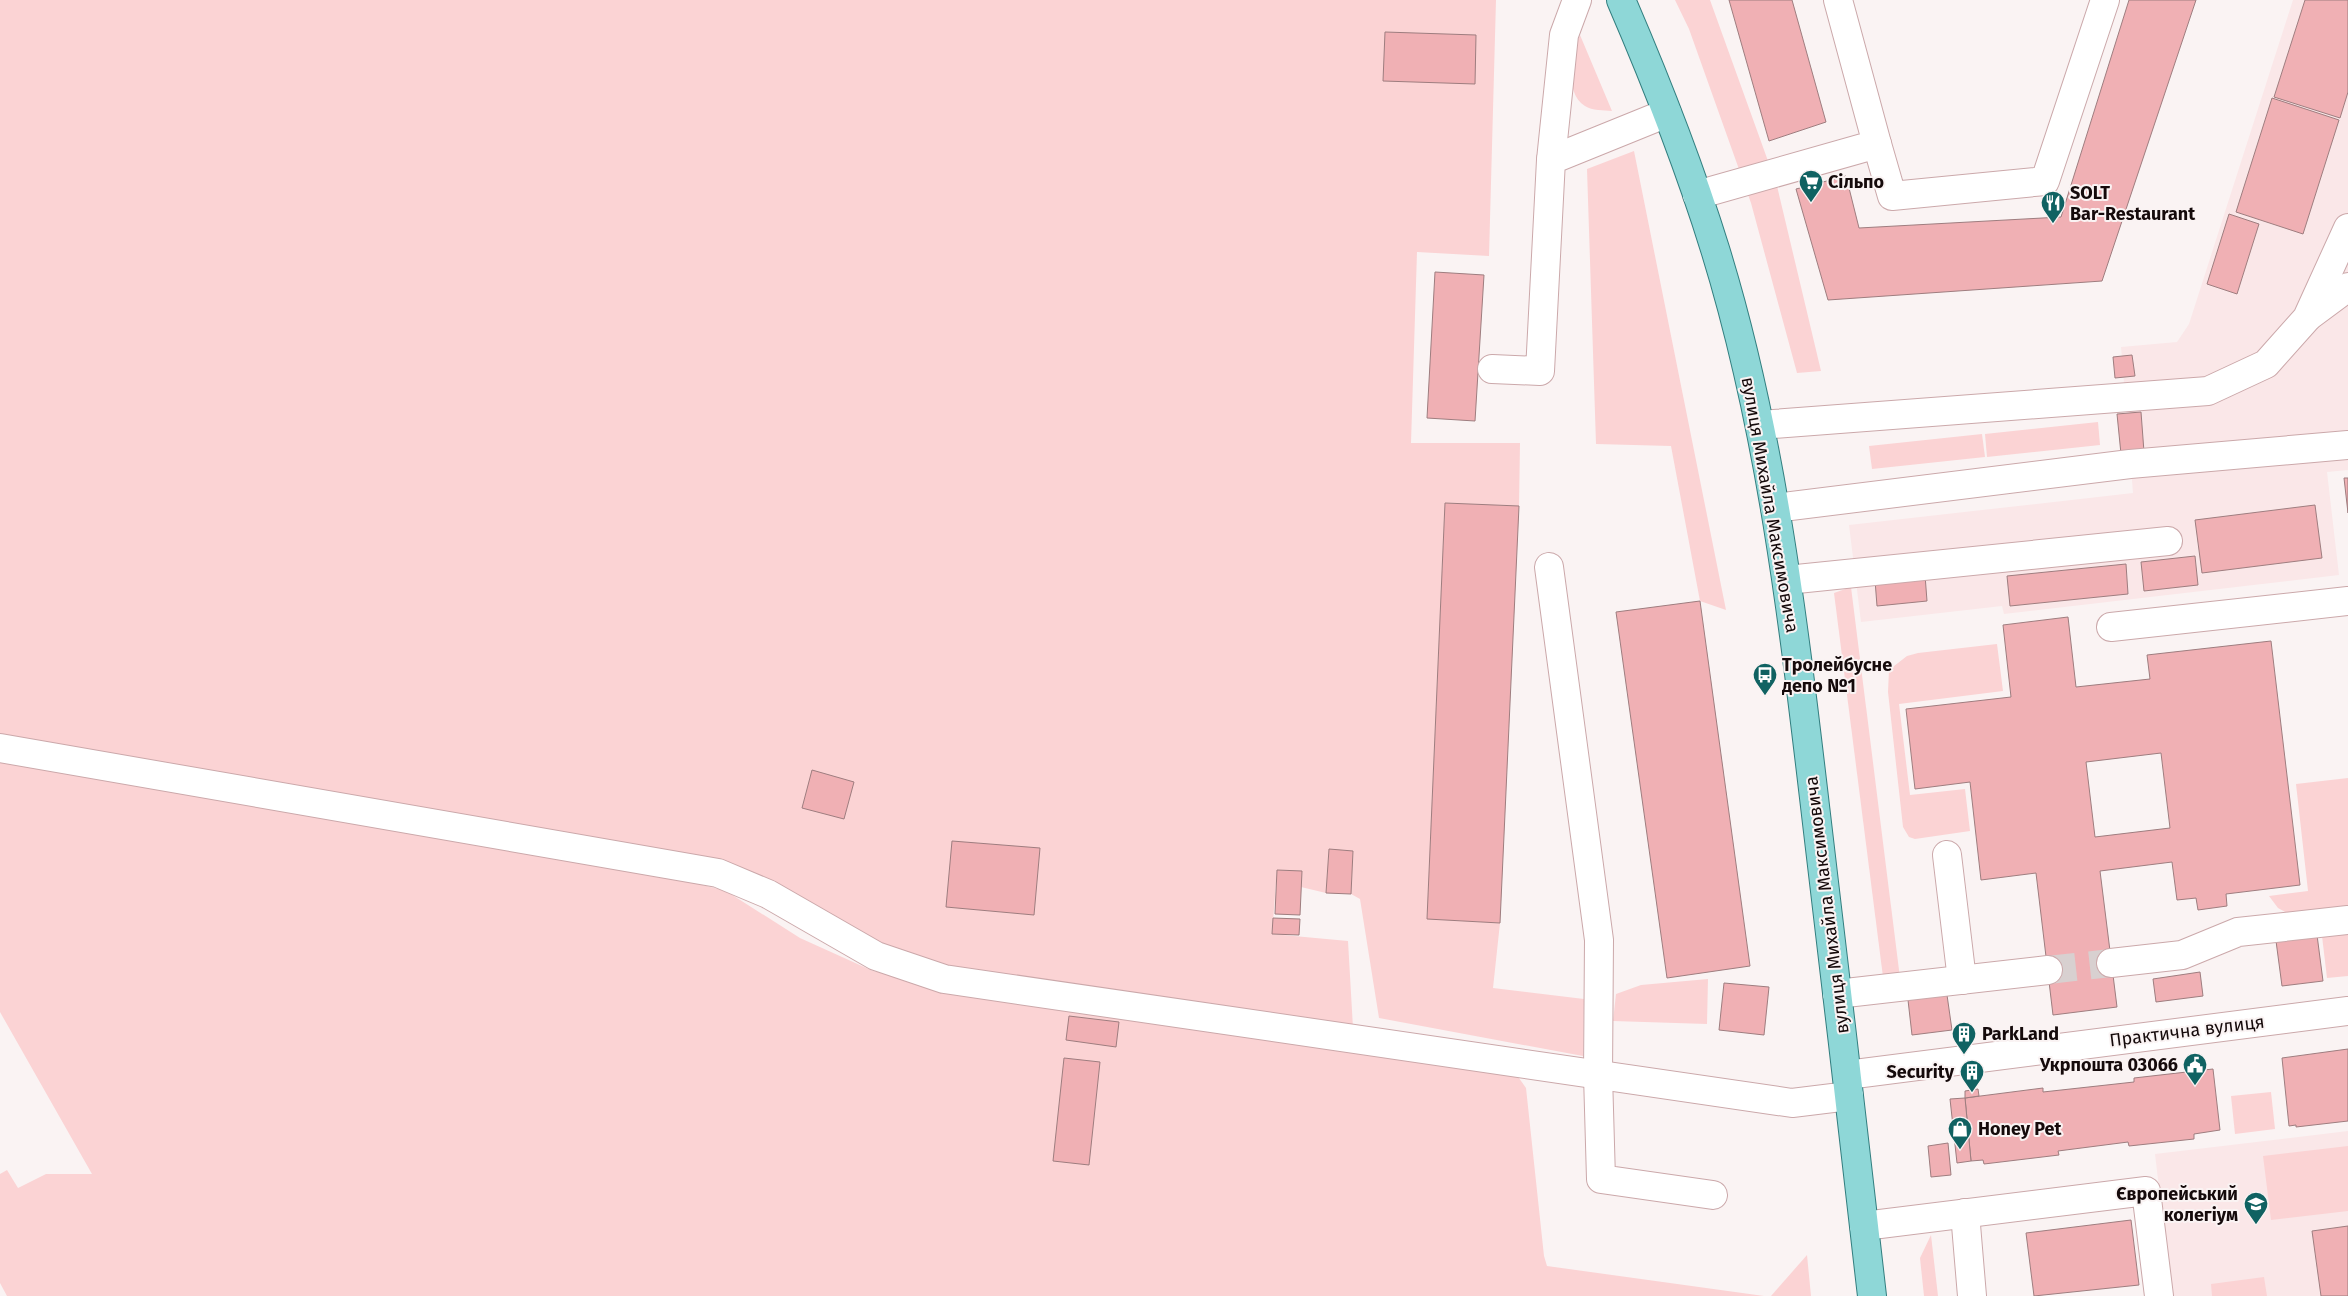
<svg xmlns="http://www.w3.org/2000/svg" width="2348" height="1296" viewBox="0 0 2348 1296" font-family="'Fira Sans',sans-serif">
	<rect width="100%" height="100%" fill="#faf3f3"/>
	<g fill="#fae7e8">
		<path d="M 2293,0 L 2348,0 L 2348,470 L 2327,472 L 2339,575 L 2004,614 L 2002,606 L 1861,622 L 1849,525 L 2133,493 L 2121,347 L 2177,342 L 2189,324 Z"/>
		<path d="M 2348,1131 L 2348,1296 L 2172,1296 L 2155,1154 Z"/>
	</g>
	<g fill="#fbd3d4">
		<path d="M 0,0 L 1496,0 L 1489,256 L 1417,252 L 1411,443 L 1520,443 L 1519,506 L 1445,503 L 1427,919 L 1500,923 L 1493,988 L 1584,999 L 1583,1056 L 1379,1018 L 1360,899 L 1351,894 L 1353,851 L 1329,850 L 1326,893 L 1301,887 L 1302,871 L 1277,870 L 1272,934 L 1348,941 L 1353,1028 L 941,969 L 879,947 L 775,885 L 675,878 L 726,891 L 800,938 L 873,971 L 1045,1004 L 1514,1071 L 1526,1088 L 1544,1256 L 1547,1266 L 1764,1296 L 7,1296 L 0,1283 L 0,1174 L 7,1170 L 18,1188 L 46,1174 L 92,1174 L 0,1012 Z"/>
		<path d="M 1675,0 L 1710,0 L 1777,186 L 1821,371 L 1797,373 L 1751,203 L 1689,29 Z"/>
		<path d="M 1580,35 L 1612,111 C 1604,110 1592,111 1585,106 C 1564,93 1571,53 1580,35 Z"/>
		<path d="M 1634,151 L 1726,610 L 1700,601 L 1671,446 L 1596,444 L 1587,169 Z"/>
		<path d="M 2098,422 L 2100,445 L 1987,457 L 1985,434 Z"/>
		<path d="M 1982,434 L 1985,457 L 1872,469 L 1869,446 Z"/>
		<path d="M 1851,587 L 1900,978 L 1883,977 L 1834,593 Z"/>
		<path d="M 1997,644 L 2003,691 L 1899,704 L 1910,795 L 1965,789 L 1970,831 L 1915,839 L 1909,837 L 1903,827 L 1888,692 L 1889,670 L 1907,656 L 1918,653 Z"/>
		<path d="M 2348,778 L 2348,906 L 2289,914 L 2278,908 L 2269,896 L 2308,891 L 2296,784 Z"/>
		<path d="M 2348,932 L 2348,976 L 2327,978 L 2322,936 Z"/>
		<path d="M 1708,979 L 1707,1024 L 1613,1021 L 1616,994 L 1641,985 Z"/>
		<path d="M 2271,1092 L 2275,1129 L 2235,1134 L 2231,1096 Z"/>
		<path d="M 2348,1146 L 2348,1211 L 2271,1220 L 2263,1156 Z"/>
		<path d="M 1931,1235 L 1938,1296 L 1924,1296 L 1920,1258 Z"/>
		<path d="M 1807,1255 L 1811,1296 L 1771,1296 Z"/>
		<path d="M 2264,1277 L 2267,1296 L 2212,1296 L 2211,1284 Z"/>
	</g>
	<g fill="#f0b0b4" stroke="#9e7d7f" fill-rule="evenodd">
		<path d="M 1729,0 L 1792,0 L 1826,122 L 1769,141 Z"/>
		<path d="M 2129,0 L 2196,0 L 2102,281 L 1828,300 L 1796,189 L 1846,176 L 1859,228 L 2061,217 Z"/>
		<path d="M 2305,0 L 2348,0 L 2348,92 L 2340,118 L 2274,97 Z"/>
		<path d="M 1385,32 L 1476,35 L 1475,84 L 1383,81 Z"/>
		<path d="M 2272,98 L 2339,120 L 2303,234 L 2236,212 Z"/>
		<path d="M 2229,214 L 2259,224 L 2237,294 L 2207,284 Z"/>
		<path d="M 1435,272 L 1484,275 L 1475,421 L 1427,418 Z"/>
		<path d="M 2132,355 L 2135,376 L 2115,378 L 2113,357 Z"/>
		<path d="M 2141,412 L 2144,452 L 2121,454 L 2117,414 Z"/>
		<path d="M 2344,478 L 2348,478 L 2348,513 Z"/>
		<path d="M 1445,503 L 1519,506 L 1500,923 L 1427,919 Z"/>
		<path d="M 2315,505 L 2322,558 L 2202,573 L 2195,520 Z"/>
		<path d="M 2195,556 L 2198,585 L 2144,591 L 2141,562 Z"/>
		<path d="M 2126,564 L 2128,594 L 2010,606 L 2007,576 Z"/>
		<path d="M 1925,575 L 1927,601 L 1877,606 L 1875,580 Z"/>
		<path d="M 1700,601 L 1750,966 L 1667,978 L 1616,612 Z"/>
		<path d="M 2068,617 L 2076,687 L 2150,679 L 2147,655 L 2271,641 L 2300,885 L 2226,894 L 2227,906 L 2198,910 L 2196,898 L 2177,900 L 2172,862 L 2100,871 L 2117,1007 L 2053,1015 L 2036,873 L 1981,880 L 1970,782 L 1915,789 L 1906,709 L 2011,697 L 2003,625 ZM 2161,753 L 2170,828 L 2095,837 L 2086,762 Z"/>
		<path d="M 812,770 L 854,782 L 844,819 L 802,808 Z"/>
		<path d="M 952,841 L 1040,848 L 1034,915 L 946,907 Z"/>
		<path d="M 1329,849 L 1353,851 L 1351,894 L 1326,893 Z"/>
		<path d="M 1277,870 L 1302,871 L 1300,915 L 1275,914 Z"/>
		<path d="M 1273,918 L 1300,919 L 1299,935 L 1272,934 Z"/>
		<path d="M 2317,935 L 2323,981 L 2282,986 L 2276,941 Z"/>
		<path d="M 2200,972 L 2203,996 L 2156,1002 L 2153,979 Z"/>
		<path d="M 1724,983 L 1769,987 L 1764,1035 L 1719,1030 Z"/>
		<path d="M 1947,995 L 1952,1030 L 1912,1035 L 1908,1000 Z"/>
		<path d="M 1069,1016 L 1119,1022 L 1116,1047 L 1066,1040 Z"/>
		<path d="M 2348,1049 L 2348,1121 L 2296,1127 L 2296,1125 L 2289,1126 L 2282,1058 Z"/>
		<path d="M 1064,1058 L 1100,1062 L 1089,1165 L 1053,1161 Z"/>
		<path d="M 2213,1069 L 2220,1130 L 2194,1134 L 2194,1139 L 2129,1146 L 2128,1142 L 2058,1151 L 2059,1155 L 1984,1164 L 1983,1160 L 1971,1161 L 1965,1098 L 2043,1088 L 2043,1092 L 2134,1082 L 2134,1078 Z"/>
		<path d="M 1978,1089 L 1979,1096 L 1965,1098 L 1965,1091 Z"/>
		<path d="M 1965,1098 L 1971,1161 L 1957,1163 L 1950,1099 Z"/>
		<path d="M 1948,1143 L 1951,1175 L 1931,1177 L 1928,1146 Z"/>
		<path d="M 2131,1220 L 2139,1285 L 2034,1296 L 2026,1233 Z"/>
		<path d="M 2348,1226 L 2348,1296 L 2321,1296 L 2312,1231 Z"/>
	</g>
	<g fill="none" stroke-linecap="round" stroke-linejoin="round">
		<path stroke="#d8d0d0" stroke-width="28" stroke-dasharray="28 14" stroke-linecap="butt" d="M 2048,970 L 2111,963"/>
		<defs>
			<g id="minor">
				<path d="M 1877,144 L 1892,196 L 2045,181 L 2105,0"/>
				<path d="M 1551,160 L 1564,35 L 1577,0"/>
				<path d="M 1697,195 L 1877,144 L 1838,0"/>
				<path d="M 2309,316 L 2348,287"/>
				<path d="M 1492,369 L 1540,371 L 1551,160 L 1667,113"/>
				<path d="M 1760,425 L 2208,391 L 2266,364 L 2307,318 L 2348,228"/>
				<path d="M 1775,508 L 2130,464 L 2348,445"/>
				<path d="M 1549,567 L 1599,940 L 1598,1075 L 1601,1179 L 1713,1195"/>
				<path d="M 1787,580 L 2168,541"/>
				<path d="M 2111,627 L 2348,601"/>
				<path d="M 0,748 L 718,873 L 768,894 L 876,956 L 944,979 L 1792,1103 L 1849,1096"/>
				<path d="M 1947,855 L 1962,980"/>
				<path d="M 2111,963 L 2182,955 L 2238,932 L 2348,920"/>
				<path d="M 1837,994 L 2048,970"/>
				<path d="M 1847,1075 L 2348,1011"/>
				<path d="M 1965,1213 L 1972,1296"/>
				<path d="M 1864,1226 L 2146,1191 L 2159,1296"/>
			</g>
			<path id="major" d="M 1621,0 C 1656,81 1689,165 1715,249 C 1771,430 1793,619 1815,806 C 1834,969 1854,1133 1872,1296"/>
		</defs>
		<use href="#minor" stroke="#cba8aa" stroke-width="30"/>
		<use href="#major" stroke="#327e7f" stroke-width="30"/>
		<use href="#minor" stroke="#fff" stroke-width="28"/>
		<use href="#major" stroke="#8ed7d7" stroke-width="28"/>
	</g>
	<defs>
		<symbol id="supermarket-pin" viewBox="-11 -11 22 30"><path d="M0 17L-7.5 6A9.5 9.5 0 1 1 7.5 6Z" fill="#106262" stroke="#faf3f3"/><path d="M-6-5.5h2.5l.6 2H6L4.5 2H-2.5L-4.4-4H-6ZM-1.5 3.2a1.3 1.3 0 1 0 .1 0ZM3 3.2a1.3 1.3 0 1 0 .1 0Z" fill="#fff"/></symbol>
		<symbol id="restaurant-pin" viewBox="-11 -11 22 30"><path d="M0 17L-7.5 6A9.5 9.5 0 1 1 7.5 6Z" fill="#106262" stroke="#faf3f3"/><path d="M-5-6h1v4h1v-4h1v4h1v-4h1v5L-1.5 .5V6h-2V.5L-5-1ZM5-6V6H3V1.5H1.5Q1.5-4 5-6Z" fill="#fff"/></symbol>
		<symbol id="bus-pin" viewBox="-11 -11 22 30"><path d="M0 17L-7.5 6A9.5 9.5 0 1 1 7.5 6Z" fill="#106262" stroke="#faf3f3"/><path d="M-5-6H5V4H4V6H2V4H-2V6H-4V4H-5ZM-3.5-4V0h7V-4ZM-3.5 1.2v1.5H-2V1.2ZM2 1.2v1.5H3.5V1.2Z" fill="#fff"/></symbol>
		<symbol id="building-pin" viewBox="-11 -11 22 30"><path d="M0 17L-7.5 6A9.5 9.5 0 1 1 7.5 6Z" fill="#106262" stroke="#faf3f3"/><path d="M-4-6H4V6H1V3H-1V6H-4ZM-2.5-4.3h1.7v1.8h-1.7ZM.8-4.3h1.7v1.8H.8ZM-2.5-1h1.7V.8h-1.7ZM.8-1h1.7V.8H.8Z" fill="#fff"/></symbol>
		<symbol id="civic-pin" viewBox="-11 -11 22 30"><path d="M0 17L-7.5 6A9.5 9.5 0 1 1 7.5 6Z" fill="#106262" stroke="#faf3f3"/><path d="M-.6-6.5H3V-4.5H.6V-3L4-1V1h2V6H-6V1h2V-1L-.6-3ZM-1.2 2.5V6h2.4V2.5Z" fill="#fff"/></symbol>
		<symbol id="shop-pin" viewBox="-11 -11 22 30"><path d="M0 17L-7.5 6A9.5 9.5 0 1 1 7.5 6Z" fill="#106262" stroke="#faf3f3"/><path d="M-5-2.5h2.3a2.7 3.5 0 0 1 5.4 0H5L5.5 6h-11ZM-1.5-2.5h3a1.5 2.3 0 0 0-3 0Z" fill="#fff"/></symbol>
		<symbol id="school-pin" viewBox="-11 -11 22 30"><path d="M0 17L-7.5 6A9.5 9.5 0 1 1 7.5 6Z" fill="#106262" stroke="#faf3f3"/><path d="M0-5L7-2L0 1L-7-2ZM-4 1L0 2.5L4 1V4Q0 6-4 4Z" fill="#fff"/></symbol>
	</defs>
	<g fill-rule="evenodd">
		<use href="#supermarket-pin" x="1797" y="168" width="28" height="38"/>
		<use href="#restaurant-pin" x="2039" y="189" width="28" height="38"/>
		<use href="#bus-pin" x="1751" y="661" width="28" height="38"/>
		<use href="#building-pin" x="1950" y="1020" width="28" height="38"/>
		<use href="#civic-pin" x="2181" y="1051" width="28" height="38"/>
		<use href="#building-pin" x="1958" y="1058" width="28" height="38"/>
		<use href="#shop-pin" x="1946" y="1115" width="28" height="38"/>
		<use href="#school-pin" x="2242" y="1190" width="28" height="38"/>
	</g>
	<g text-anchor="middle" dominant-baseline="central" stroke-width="4" stroke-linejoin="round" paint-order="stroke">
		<g font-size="18" font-weight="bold" fill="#150a0b" stroke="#faf3f3" text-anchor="start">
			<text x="1828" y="182">Сільпо</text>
			<text x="2070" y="193">SOLT<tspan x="2070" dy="21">Bar-Restaurant</tspan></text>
			<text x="1782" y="665">Тролейбусне<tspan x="1782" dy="21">депо №1</tspan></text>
			<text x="1982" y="1034">ParkLand</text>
			<text x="2178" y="1065" text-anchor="end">Укрпошта 03066</text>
			<text x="1954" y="1072" text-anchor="end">Security</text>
			<text x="1978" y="1129">Honey Pet</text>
			<text x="2238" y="1194" text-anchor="end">Європейський<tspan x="2238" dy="21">колегіум</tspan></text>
		</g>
		<g font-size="18" fill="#150a0b" stroke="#faf3f3">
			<text transform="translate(1770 505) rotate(80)">вулиця Михайла Максимовича</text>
			<text transform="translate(1827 905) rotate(-97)">вулиця Михайла Максимовича</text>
			<text transform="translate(2187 1031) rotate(-7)">Практична вулиця</text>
		</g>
	</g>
</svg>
